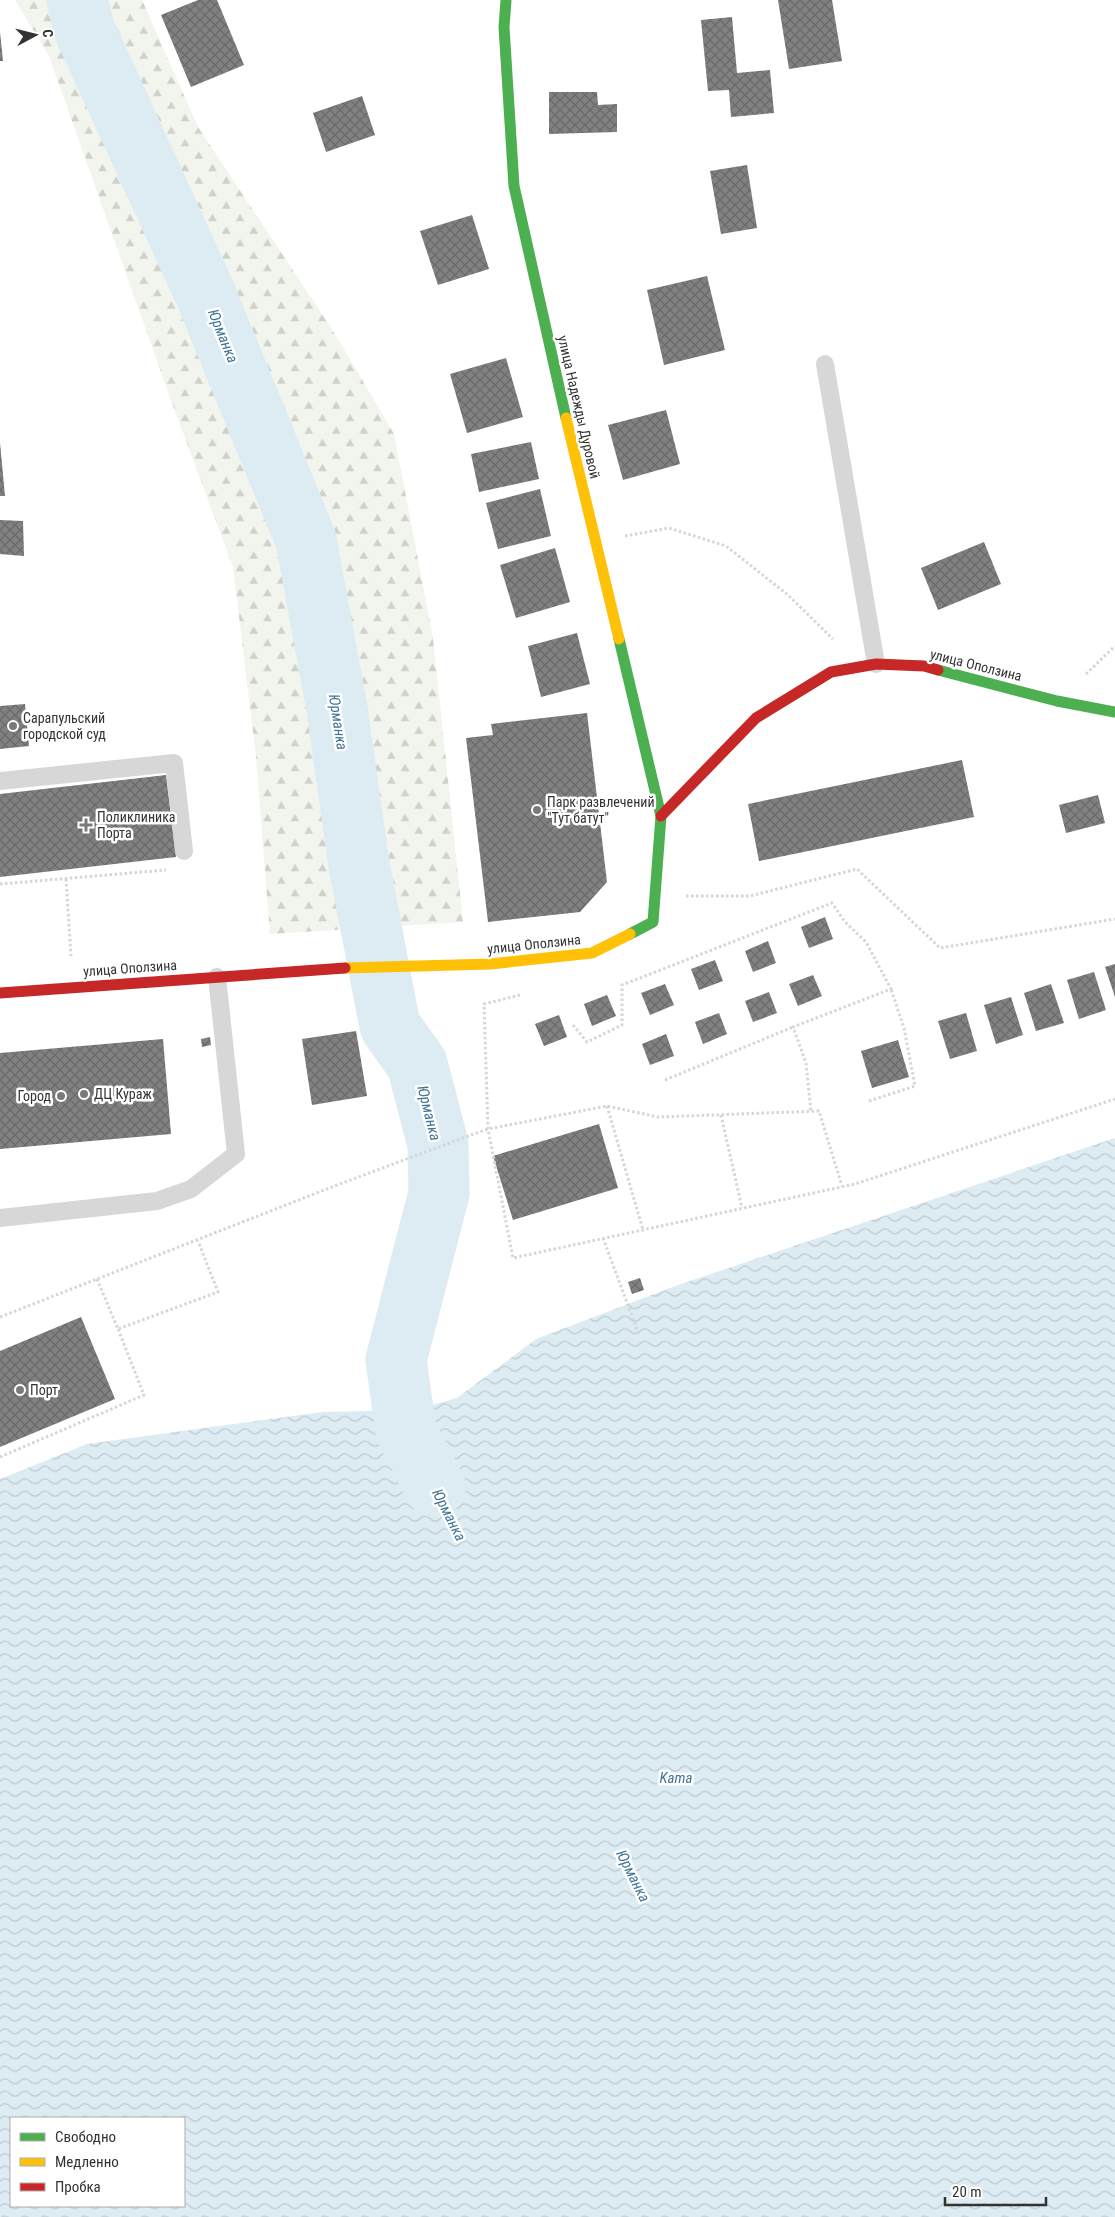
<svg xmlns="http://www.w3.org/2000/svg" width="1115" height="2217" viewBox="0 0 1115 2217" font-family="'Roboto Condensed',sans-serif">
	<defs>
		<pattern id="forest-firs" width="22" height="20" patternUnits="userSpaceOnUse" patternTransform="scale(1.25)"><rect width="22" height="20" fill="#f1f5ed"/><path d="M5 1l3.5 6h-7zM16 11l3.5 6h-7z" fill="#cfd2cc"/></pattern>
		<pattern id="water-waves" width="16" height="10" patternUnits="userSpaceOnUse" patternTransform="scale(1.25)"><rect width="16" height="10" fill="#ddebf3"/><path d="M0 5q4-4 8 0t8 0" fill="none" stroke="#becad1"/></pattern>
		<pattern id="building-cross-hatch" width="8" height="8" patternUnits="userSpaceOnUse" patternTransform="scale(1.25)"><rect width="8" height="8" fill="#818181"/><path d="M0 0l8 8M0 8l8-8" fill="none" stroke="#6a6a6a"/></pattern>
	</defs>
	<rect width="100%" height="100%" fill="#fff"/>
	<path fill="url(#forest-firs)" d="M 15,0 L 142,0 L 198,127 L 335,334 L 394,434 L 433,638 L 463,922 L 270,934 L 256,756 L 233,567 L 168,392 L 49,56 Z"/>
	<path fill="url(#water-waves)" fill-rule="evenodd" d="M 1115,1138 L 1115,2217 L 0,2217 L 0,1479 L 87,1444 L 322,1412 L 414,1410 L 457,1398 L 536,1339 L 678,1285 ZM 11,2118 L 184,2118 L 184,2206 L 11,2206 Z"/>
	<g fill="none" stroke-linecap="round" stroke-linejoin="round">
		<path stroke="#ddebf3" stroke-width="61" d="M 77,0 L 85,31 L 204,291 L 306,540 L 337,709 L 359,865 L 390,1026 L 417,1064 L 438,1144 L 439,1193 L 396,1360 L 406,1431 L 435,1487"/>
	</g>
	<g fill="url(#building-cross-hatch)">
		<path d="M 198,0 L 217,0 L 244,65 L 191,87 L 161,15 Z"/>
		<path d="M 778,0 L 832,0 L 842,61 L 789,69 Z"/>
		<path d="M 732,17 L 737,73 L 770,70 L 774,113 L 731,117 L 729,90 L 708,91 L 701,20 Z"/>
		<path d="M 0,32 L 3,61 L 0,61 Z"/>
		<path d="M 549,92 L 597,92 L 598,105 L 617,104 L 617,132 L 549,134 Z"/>
		<path d="M 362,96 L 375,135 L 326,152 L 313,113 Z"/>
		<path d="M 747,165 L 757,228 L 721,234 L 710,171 Z"/>
		<path d="M 472,215 L 489,269 L 438,285 L 420,231 Z"/>
		<path d="M 707,276 L 725,350 L 664,365 L 647,290 Z"/>
		<path d="M 506,358 L 523,417 L 467,433 L 450,374 Z"/>
		<path d="M 666,410 L 680,464 L 623,480 L 608,425 Z"/>
		<path d="M 531,442 L 539,479 L 479,492 L 471,454 Z"/>
		<path d="M 0,443 L 5,496 L 0,496 Z"/>
		<path d="M 540,489 L 551,536 L 498,549 L 486,503 Z"/>
		<path d="M 0,520 L 23,521 L 24,556 L 0,554 Z"/>
		<path d="M 984,542 L 1001,584 L 938,610 L 921,568 Z"/>
		<path d="M 555,548 L 570,602 L 516,618 L 500,565 Z"/>
		<path d="M 577,633 L 590,684 L 541,697 L 528,646 Z"/>
		<path d="M 25,704 L 29,746 L 0,749 L 0,706 Z"/>
		<path d="M 587,713 L 607,882 L 580,912 L 488,922 L 466,738 L 493,735 L 491,724 Z"/>
		<path d="M 962,760 L 974,817 L 759,861 L 748,804 Z"/>
		<path d="M 166,775 L 176,857 L 0,877 L 0,794 Z"/>
		<path d="M 1098,795 L 1105,823 L 1066,833 L 1059,805 Z"/>
		<path d="M 825,917 L 833,939 L 809,948 L 801,927 Z"/>
		<path d="M 768,941 L 776,963 L 753,972 L 745,951 Z"/>
		<path d="M 715,960 L 723,981 L 699,990 L 691,969 Z"/>
		<path d="M 1115,964 L 1115,997 L 1105,967 Z"/>
		<path d="M 1094,972 L 1106,1010 L 1079,1019 L 1067,980 Z"/>
		<path d="M 813,975 L 822,996 L 798,1006 L 789,984 Z"/>
		<path d="M 665,984 L 674,1005 L 650,1015 L 641,993 Z"/>
		<path d="M 1051,984 L 1064,1023 L 1036,1031 L 1024,993 Z"/>
		<path d="M 769,992 L 777,1013 L 753,1022 L 745,1001 Z"/>
		<path d="M 607,995 L 616,1016 L 592,1026 L 584,1004 Z"/>
		<path d="M 1011,997 L 1023,1035 L 996,1044 L 984,1005 Z"/>
		<path d="M 719,1013 L 727,1034 L 703,1044 L 695,1022 Z"/>
		<path d="M 966,1013 L 977,1051 L 950,1059 L 938,1021 Z"/>
		<path d="M 559,1015 L 567,1037 L 544,1046 L 535,1024 Z"/>
		<path d="M 356,1031 L 367,1096 L 312,1105 L 302,1039 Z"/>
		<path d="M 666,1034 L 674,1056 L 650,1065 L 642,1044 Z"/>
		<path d="M 210,1037 L 211,1045 L 202,1047 L 201,1039 Z"/>
		<path d="M 163,1039 L 171,1134 L 0,1149 L 0,1053 Z"/>
		<path d="M 898,1040 L 909,1077 L 872,1088 L 861,1051 Z"/>
		<path d="M 599,1124 L 618,1188 L 513,1220 L 493,1156 Z"/>
		<path d="M 640,1278 L 644,1290 L 632,1294 L 628,1282 Z"/>
		<path d="M 81,1317 L 115,1399 L 0,1447 L 0,1351 Z"/>
	</g>
	<g fill="none" stroke-linecap="round" stroke-linejoin="round">
		<g stroke="#d6d6d6" stroke-width="3" stroke-dasharray="2.5 2.5" stroke-linecap="butt">
			<path d="M 625,536 L 669,528 L 726,546 L 788,595 L 833,639"/>
			<path d="M 1086,674 L 1115,646"/>
			<path d="M 66,879 L 71,956"/>
			<path d="M 0,884 L 166,870"/>
			<path d="M 686,896 L 750,896 L 857,869 L 940,948 L 1115,919"/>
			<path d="M 520,995 L 484,1004 L 488,1129 L 513,1258 L 855,1184 L 1115,1099"/>
			<path d="M 573,1025 L 587,1042 L 622,1025 L 622,985 L 832,903 L 845,922 L 866,942 L 891,989 L 793,1027 L 806,1063 L 811,1112"/>
			<path d="M 665,1080 L 793,1027"/>
			<path d="M 869,1101 L 915,1086 L 904,1028 L 891,989"/>
			<path d="M 607,1106 L 643,1230"/>
			<path d="M 721,1115 L 742,1208"/>
			<path d="M 603,1238 L 639,1335"/>
			<path d="M 97,1279 L 118,1329 L 218,1292 L 198,1241"/>
			<path d="M 0,1317 L 337,1185 L 471,1135 L 488,1129 L 607,1106 L 658,1117 L 819,1111 L 842,1186"/>
			<path d="M 0,1457 L 144,1395 L 118,1329"/>
		</g>
		<g stroke="#d7d7d7" stroke-width="18">
			<path d="M 825,364 L 876,664"/>
			<path d="M 0,781 L 174,763 L 184,851"/>
			<path d="M 0,1218 L 157,1201 L 191,1189 L 236,1154 L 217,977"/>
		</g>
		<g stroke="#4caf50" stroke-width="11">
			<path d="M 506,0 L 504,27 L 514,186 L 566,418"/>
			<path d="M 619,639 L 661,816 L 653,922 L 630,934"/>
			<path d="M 938,670 L 1057,701 L 1115,712"/>
		</g>
		<g stroke="#ffc107" stroke-width="11">
			<path d="M 566,418 L 619,639"/>
			<path d="M 345,968 L 490,964 L 592,953 L 630,934"/>
		</g>
		<g stroke="#c62828" stroke-width="11">
			<path d="M 661,816 L 756,718 L 831,672 L 876,664 L 924,666 L 938,670"/>
			<path d="M 0,993 L 345,968"/>
		</g>
	</g>
	<g fill="#7a7a7a" stroke="#fff" stroke-width="2">
		<circle cx="13" cy="726" r="5"/>
		<circle cx="537" cy="810" r="5"/>
		<path d="M83.5 817.5h5v5h5v5h-5v5h-5v-5h-5v-5h5z"/>
		<circle cx="84" cy="1094" r="5"/>
		<circle cx="61" cy="1096" r="5"/>
		<circle cx="20" cy="1390" r="5"/>
	</g>
	<g text-anchor="middle" dominant-baseline="central" stroke-width="5" stroke-linejoin="round" paint-order="stroke">
		<g font-size="14" fill="#333" stroke="#fff">
			<text transform="translate(579 407) rotate(77)">улица Надежды Дуровой</text>
			<text transform="translate(976 665) rotate(14)">улица Оползина</text>
			<text transform="translate(534 944) rotate(-6)">улица Оползина</text>
			<text transform="translate(130 968) rotate(-4)">улица Оползина</text>
		</g>
		<g font-size="14" fill="#333" stroke="#fff" text-anchor="start">
			<text x="23" y="718">Сарапульский<tspan x="23" dy="16">городской суд</tspan></text>
			<text x="547" y="802">Парк развлечений<tspan x="547" dy="16">"Тут батут"</tspan></text>
			<text x="97" y="817">Поликлиника<tspan x="97" dy="16">Порта</tspan></text>
			<text x="94" y="1094">ДЦ Кураж</text>
			<text x="51" y="1096" text-anchor="end">Город</text>
			<text x="30" y="1390">Порт</text>
		</g>
		<g font-size="15" font-style="italic" fill="#3f7597" stroke="#fff">
			<text transform="translate(223 336) rotate(68)">Юрманка</text>
			<text transform="translate(338 722) rotate(81)">Юрманка</text>
			<text transform="translate(429 1113) rotate(76)">Юрманка</text>
			<text transform="translate(449 1515) rotate(63)">Юрманка</text>
			<text x="676" y="1778">Kama</text>
			<text transform="translate(633 1876) rotate(63)">Юрманка</text>
		</g>
	</g>
	<rect x="10" y="2117" width="175" height="90" fill="#ffffff" stroke="#adadad"/>
	<rect x="20" y="2133" width="25" height="8" fill="#4caf50" stroke="#adadad"/>
	<text x="55" y="2142" font-size="15" fill="#333333">Свободно</text>
	<rect x="20" y="2158" width="25" height="8" fill="#ffc107" stroke="#adadad"/>
	<text x="55" y="2167" font-size="15" fill="#333333">Медленно</text>
	<rect x="20" y="2183" width="25" height="8" fill="#c62828" stroke="#adadad"/>
	<text x="55" y="2192" font-size="15" fill="#333333">Пробка</text>
	<g transform="translate(35 35) rotate(83)" stroke="#ffffff" stroke-width="4" paint-order="stroke">
	<path d="M0-4L9 19L0 12L-9 19Z" fill="#333333"/>
	<text y="-8" font-size="14" font-weight="bold" text-anchor="middle" fill="#333333">С</text>
	</g>
	<path d="M945 2197v8h101v-8" fill="none" stroke="#333333" stroke-width="2.5"/>
	<text x="952" y="2197" font-size="15" fill="#333333" stroke="#ffffff" stroke-width="4" paint-order="stroke">20 m</text>
</svg>
